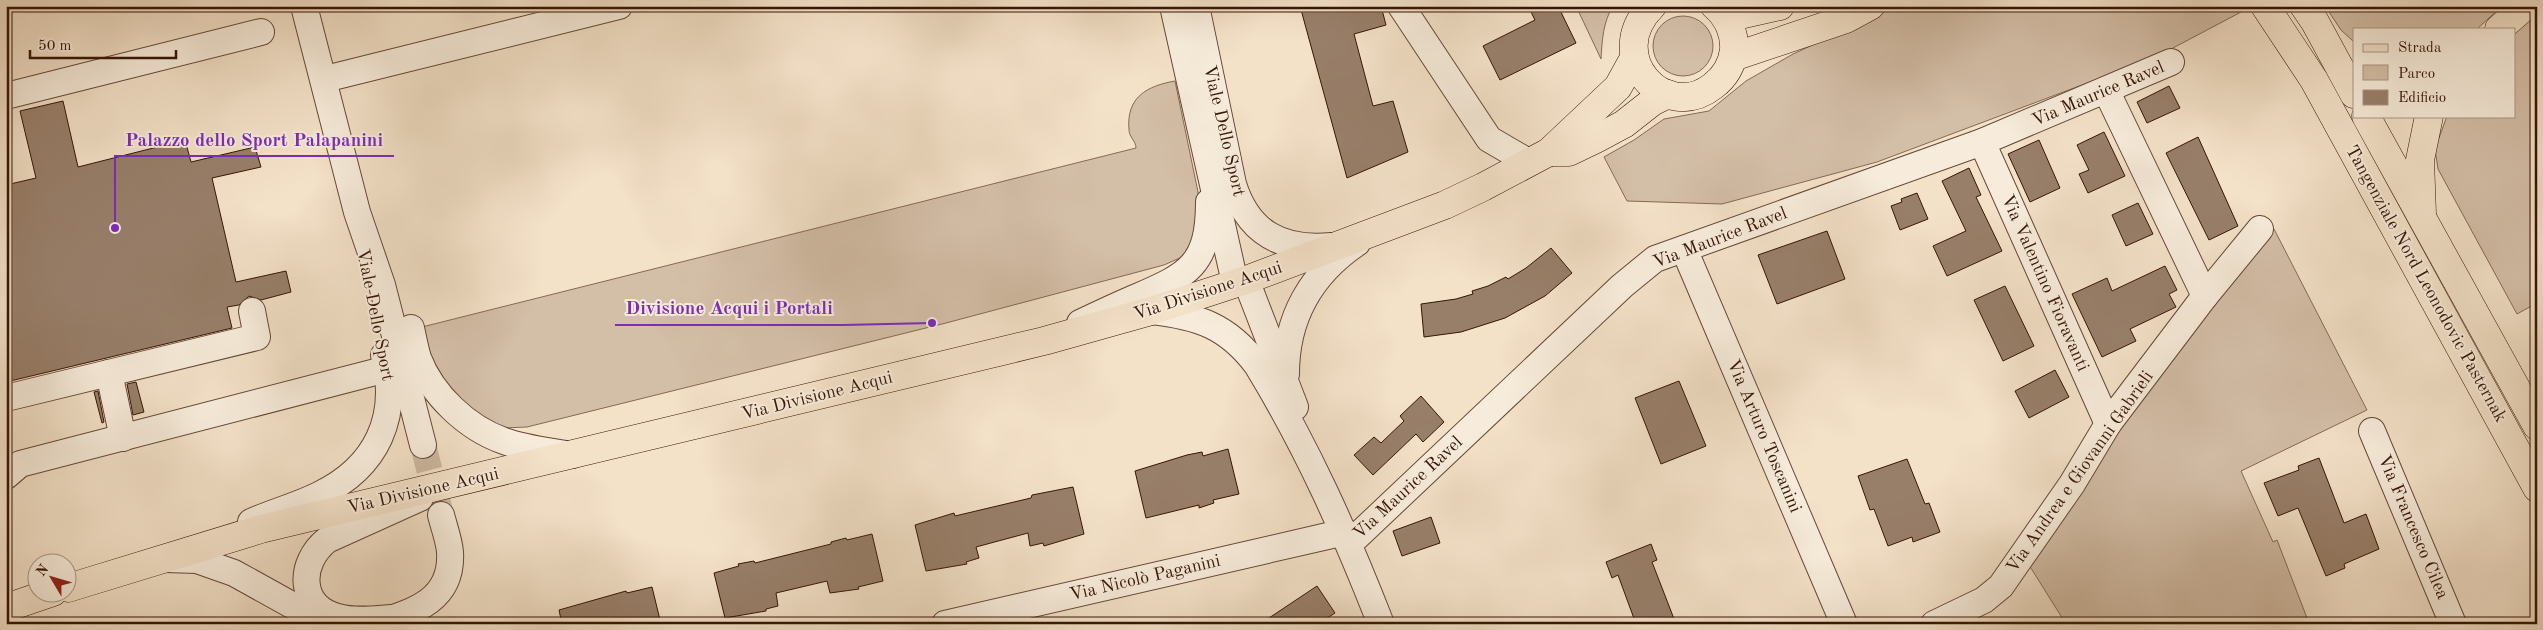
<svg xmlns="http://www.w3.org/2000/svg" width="2543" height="630" viewBox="0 0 2543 630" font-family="'Old Standard TT',serif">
	<rect width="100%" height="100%" fill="#f3e1c8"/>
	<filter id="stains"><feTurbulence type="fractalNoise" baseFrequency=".004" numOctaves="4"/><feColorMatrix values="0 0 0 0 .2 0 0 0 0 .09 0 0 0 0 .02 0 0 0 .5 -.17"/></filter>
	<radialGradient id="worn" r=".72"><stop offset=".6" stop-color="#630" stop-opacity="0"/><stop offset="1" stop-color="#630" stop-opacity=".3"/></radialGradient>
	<g fill="#d3bea7" stroke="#846a56">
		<path d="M 1576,6 L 1613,6 C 1603,22 1602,41 1601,59 Z"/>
		<path d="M 1897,6 L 2240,6 L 2243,11 L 2154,58 L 1877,162 L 1722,204 L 1627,201 L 1604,157 L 1634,140 L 1664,119 L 1709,111 L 1746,81 L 1793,54 Z"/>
		<path d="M 2325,6 L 2502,6 L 2477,29 L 2354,29 L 2354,42 L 2341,30 Z"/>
		<path d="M 2537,11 L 2537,303 L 2517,314 L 2438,169 L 2435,149 L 2447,116 L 2514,116 L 2514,32 Z"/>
		<circle cx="1683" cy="46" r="30"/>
		<path d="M 1175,81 L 1198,192 L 1198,233 L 1182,257 L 1164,265 L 946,323 L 527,427 L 503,428 L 489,423 L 444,386 L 418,328 L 1136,148 C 1136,141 1129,137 1129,130 C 1126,97 1147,86 1175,81 Z"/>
		<path d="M 2274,229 L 2367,410 L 2241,471 L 2273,542 L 2277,540 L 2307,618 L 2294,624 L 2066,624 L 2029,565 L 2118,430 L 2206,309 Z"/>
	</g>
	<g fill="#987f6a" stroke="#361505">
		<path d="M 1300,6 L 1381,6 L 1386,25 L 1354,34 L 1373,106 L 1393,101 L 1408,152 L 1347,178 Z"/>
		<path d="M 1528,6 L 1558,6 L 1576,43 L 1500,80 L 1483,46 L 1535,20 Z"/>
		<path d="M 2169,86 L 2180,108 L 2147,123 L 2137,102 Z"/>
		<path d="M 63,101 L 78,167 L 185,140 L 191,162 L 255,147 L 261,167 L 212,178 L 236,282 L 286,271 L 291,292 L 261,300 L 249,296 L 239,305 L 227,307 L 232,328 L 6,382 L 6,185 L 36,178 L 20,111 Z"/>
		<path d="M 2104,132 L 2125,176 L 2088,193 L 2079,174 L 2089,170 L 2077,145 Z"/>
		<path d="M 2198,137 L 2238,226 L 2209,240 L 2166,153 Z"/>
		<path d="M 2039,140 L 2060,188 L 2030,202 L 2008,154 Z"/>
		<path d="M 1969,168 L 1981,195 L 1976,197 L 2002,251 L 1947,276 L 1933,246 L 1966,231 L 1942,181 Z"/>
		<path d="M 1917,193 L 1928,219 L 1900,230 L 1891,206 L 1902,202 L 1901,199 Z"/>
		<path d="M 2138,203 L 2153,234 L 2126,246 L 2112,215 Z"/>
		<path d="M 1827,231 L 1845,279 L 1777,304 L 1758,255 Z"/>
		<path d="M 1551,248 L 1572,273 L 1545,296 L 1505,318 L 1461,332 L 1424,337 L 1421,304 L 1456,299 L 1473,294 L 1472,291 L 1488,286 L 1506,277 L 1508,279 L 1526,268 Z"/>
		<path d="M 2165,266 L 2177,290 L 2169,294 L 2176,307 L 2130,329 L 2136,341 L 2102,357 L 2072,294 L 2107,278 L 2112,291 Z"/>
		<path d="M 2005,286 L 2034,346 L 2003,361 L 1974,300 Z"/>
		<path d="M 2055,370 L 2069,397 L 2029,418 L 2015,391 Z"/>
		<path d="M 1679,381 L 1706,446 L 1661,464 L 1635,398 Z"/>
		<path d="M 136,382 L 144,412 L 133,415 L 127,384 Z"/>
		<path d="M 98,391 L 104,422 L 102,423 L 94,392 Z"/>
		<path d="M 1421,396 L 1444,422 L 1423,442 L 1416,434 L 1373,475 L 1354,455 L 1374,437 L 1381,443 L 1404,421 L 1400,416 Z"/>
		<path d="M 1228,449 L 1239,494 L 1213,500 L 1214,503 L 1199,508 L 1199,505 L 1146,518 L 1135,471 L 1187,455 L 1202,452 L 1203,456 Z"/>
		<path d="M 2319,458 L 2344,523 L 2366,514 L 2379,549 L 2344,564 L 2345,568 L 2326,576 L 2298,508 L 2278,516 L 2264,483 L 2299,470 L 2298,466 Z"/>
		<path d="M 1907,459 L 1925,504 L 1929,503 L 1940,532 L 1913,542 L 1912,537 L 1888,546 L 1874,509 L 1870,510 L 1858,476 Z"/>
		<path d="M 1073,487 L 1084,534 L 1044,546 L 1043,543 L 1030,546 L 1028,533 L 976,547 L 979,558 L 966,562 L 967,564 L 926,571 L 915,525 L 954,513 L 955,516 L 1031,498 L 1032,495 Z"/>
		<path d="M 1431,517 L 1440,543 L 1402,556 L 1393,531 Z"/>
		<path d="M 872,534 L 883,581 L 858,587 L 859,589 L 830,593 L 827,581 L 776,593 L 778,606 L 766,609 L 766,611 L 725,618 L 714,573 L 739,566 L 738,564 L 754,561 L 755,563 L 831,544 L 831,542 L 846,538 L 847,540 Z"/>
		<path d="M 1651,544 L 1657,560 L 1652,562 L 1676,624 L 1636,624 L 1618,575 L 1612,578 L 1606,562 Z"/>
		<path d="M 1317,586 L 1335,613 L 1318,624 L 1260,624 Z"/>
		<path d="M 652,587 L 661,624 L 562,624 L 559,610 L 626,591 L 627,593 Z"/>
	</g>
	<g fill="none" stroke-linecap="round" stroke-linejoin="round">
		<path stroke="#cdb8a1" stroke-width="26" stroke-dasharray="26 13" stroke-linecap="butt" d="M 423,445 L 441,515"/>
		<defs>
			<g id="minor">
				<path d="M 304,6 L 357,212 L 382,285 L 423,445"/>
				<path d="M 1173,6 L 1235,283"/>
				<path d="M 1196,6 L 1233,184 C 1248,233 1282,251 1332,246"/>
				<path d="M 1401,6 L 1489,139 L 1525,160 L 1531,161"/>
				<path d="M 325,79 L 619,6"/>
				<path d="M 2106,90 L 2205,296"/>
				<path d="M 6,96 L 261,32"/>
				<path d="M 1982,142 L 2108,424"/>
				<path d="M 1684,249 L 1844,624"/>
				<path d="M 1246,280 L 1295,407"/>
				<path d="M 1151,311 C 1198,316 1228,326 1257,365 C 1308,449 1345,532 1381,624"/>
				<path d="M 1080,323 C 1099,314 1118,305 1137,297 C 1188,275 1209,265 1209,202"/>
				<path d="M 411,328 C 413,337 415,348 418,358 C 432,395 467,428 504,441 C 526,449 550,451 572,455"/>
				<path d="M 109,373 L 123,438"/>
				<path d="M 1286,374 C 1286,318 1311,274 1357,243"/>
				<path d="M 6,398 L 257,337 L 252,311"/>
				<path d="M 2372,431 L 2453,624"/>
				<path d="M 6,476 L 20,464 L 387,369"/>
				<path d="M 251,522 C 273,512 297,506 319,495 C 377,467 400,417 384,355"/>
				<path d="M 1350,543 L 1622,286 L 1655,259 L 1982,142 L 2171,62"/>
				<path d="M 165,559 L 197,560 L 234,573 L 326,624"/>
				<path d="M 392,618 C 375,619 355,622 338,617 C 298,607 298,563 327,540 L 420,498"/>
				<path d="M 375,624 C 413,612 453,601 450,552 C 449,540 444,527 441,515"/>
				<path d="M 945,624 L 1345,532"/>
				<path d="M 1934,624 L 1984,600 L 2001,586 L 2072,484 L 2108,424 L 2205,296 L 2260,229"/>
			</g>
			<g id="major">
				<path d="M 1652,6 C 1602,56 1665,124 1713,86 C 1725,77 1732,65 1734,50 C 1735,34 1728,17 1715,6"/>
				<path d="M 1726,18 L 1780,6"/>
				<path d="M 1733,57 L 1846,19 L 1870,6"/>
				<path d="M 1549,152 L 1569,152 L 1596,139 L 1624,124 L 1652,102 L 1668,94"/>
				<path d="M 68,588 L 261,529 L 1044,341 L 1151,311 L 1246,280 L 1445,205 L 1483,187 L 1549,152 L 1618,87 L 1634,58"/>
				<path d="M 6,608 L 53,592"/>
			</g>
			<g id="highway">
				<path d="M 2265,6 L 2314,80 L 2537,488"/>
				<path d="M 2304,6 L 2315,22 L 2354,94"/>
				<path d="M 2499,29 L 2525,6"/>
				<path d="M 2366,116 L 2537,426"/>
				<path d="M 2422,214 L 2420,160 L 2429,116"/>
			</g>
		</defs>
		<use href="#minor" stroke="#654836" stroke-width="28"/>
		<use href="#major" stroke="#361505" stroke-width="29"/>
		<use href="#highway" stroke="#361505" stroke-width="29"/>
		<use href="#minor" stroke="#f7ecdb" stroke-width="26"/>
		<use href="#major" stroke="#f3e1c8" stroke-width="28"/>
		<use href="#highway" stroke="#f3e1c8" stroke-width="28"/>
	</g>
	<g text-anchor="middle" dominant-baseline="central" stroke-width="4" stroke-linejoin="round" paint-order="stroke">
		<g font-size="18" fill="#361505" stroke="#f7ecdb">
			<text transform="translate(2098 94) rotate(-23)">Via Maurice Ravel</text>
			<text transform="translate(1224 131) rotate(77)">Viale Dello Sport</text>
			<text transform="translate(1720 238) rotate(-21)">Via Maurice Ravel</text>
			<text transform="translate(2045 283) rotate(66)">Via Valentino Fioravanti</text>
			<text transform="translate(2426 284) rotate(61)">Tangenziale Nord Leonodovic Pasternak</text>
			<text transform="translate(1208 291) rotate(-18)">Via Divisione Acqui</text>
			<text transform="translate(375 315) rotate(79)">Viale Dello Sport</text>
			<text transform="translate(817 396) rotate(-14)">Via Divisione Acqui</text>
			<text transform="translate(1764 436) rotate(67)">Via Arturo Toscanini</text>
			<text transform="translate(2080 472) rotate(-55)">Via Andrea e Giovanni Gabrieli</text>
			<text transform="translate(1408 488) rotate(-43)">Via Maurice Ravel</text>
			<text transform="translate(423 491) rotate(-13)">Via Divisione Acqui</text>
			<text transform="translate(2413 527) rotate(67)">Via Francesco Cilea</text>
			<text transform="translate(1145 578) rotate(-13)">Via Nicolò Paganini</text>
		</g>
	</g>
	<path fill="none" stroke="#7b2cbf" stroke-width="2" d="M115 228L115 156H394M932 323L843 325H615"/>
	<g fill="#7b2cbf" stroke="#f7ecdb" stroke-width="2">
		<circle cx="115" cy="228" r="5"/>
		<circle cx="932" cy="323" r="5"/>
	</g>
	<g font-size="19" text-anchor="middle" font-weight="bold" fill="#7b2cbf" stroke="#f7ecdb" stroke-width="4" stroke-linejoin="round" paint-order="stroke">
		<text x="254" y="146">Palazzo dello Sport Palapanini</text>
		<text x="729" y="314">Divisione Acqui i Portali</text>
	</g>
	<rect width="2543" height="630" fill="none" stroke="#f3e1c8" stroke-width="25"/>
	<rect x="8" y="8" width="2528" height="615" fill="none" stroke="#361505" stroke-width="2.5"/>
	<rect x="12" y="12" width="2518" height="605" fill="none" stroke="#361505"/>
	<rect x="2353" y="28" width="162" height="90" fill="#f7ecdb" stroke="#aa9685"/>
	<rect x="2363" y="44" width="25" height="8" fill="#f3e1c8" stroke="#aa9685"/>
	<text x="2398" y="52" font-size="15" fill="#361505">Strada</text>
	<rect x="2363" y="65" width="25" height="15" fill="#d3bea7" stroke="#aa9685"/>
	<text x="2398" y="78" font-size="15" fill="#361505">Parco</text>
	<rect x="2363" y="90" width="25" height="15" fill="#987f6a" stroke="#aa9685"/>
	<text x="2398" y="102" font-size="15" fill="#361505">Edificio</text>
	<g transform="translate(52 578) rotate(308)"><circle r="24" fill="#f7ecdb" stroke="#aa9685"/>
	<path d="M0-4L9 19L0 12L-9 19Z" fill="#8f2418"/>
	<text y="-8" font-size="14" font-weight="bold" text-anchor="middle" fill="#361505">N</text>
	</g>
	<path d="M30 50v8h146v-8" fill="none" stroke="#361505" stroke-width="2.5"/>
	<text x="38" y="50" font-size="15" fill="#361505" stroke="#f7ecdb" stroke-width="4" paint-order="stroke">50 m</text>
	<rect width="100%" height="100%" filter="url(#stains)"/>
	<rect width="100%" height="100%" fill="url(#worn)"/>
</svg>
